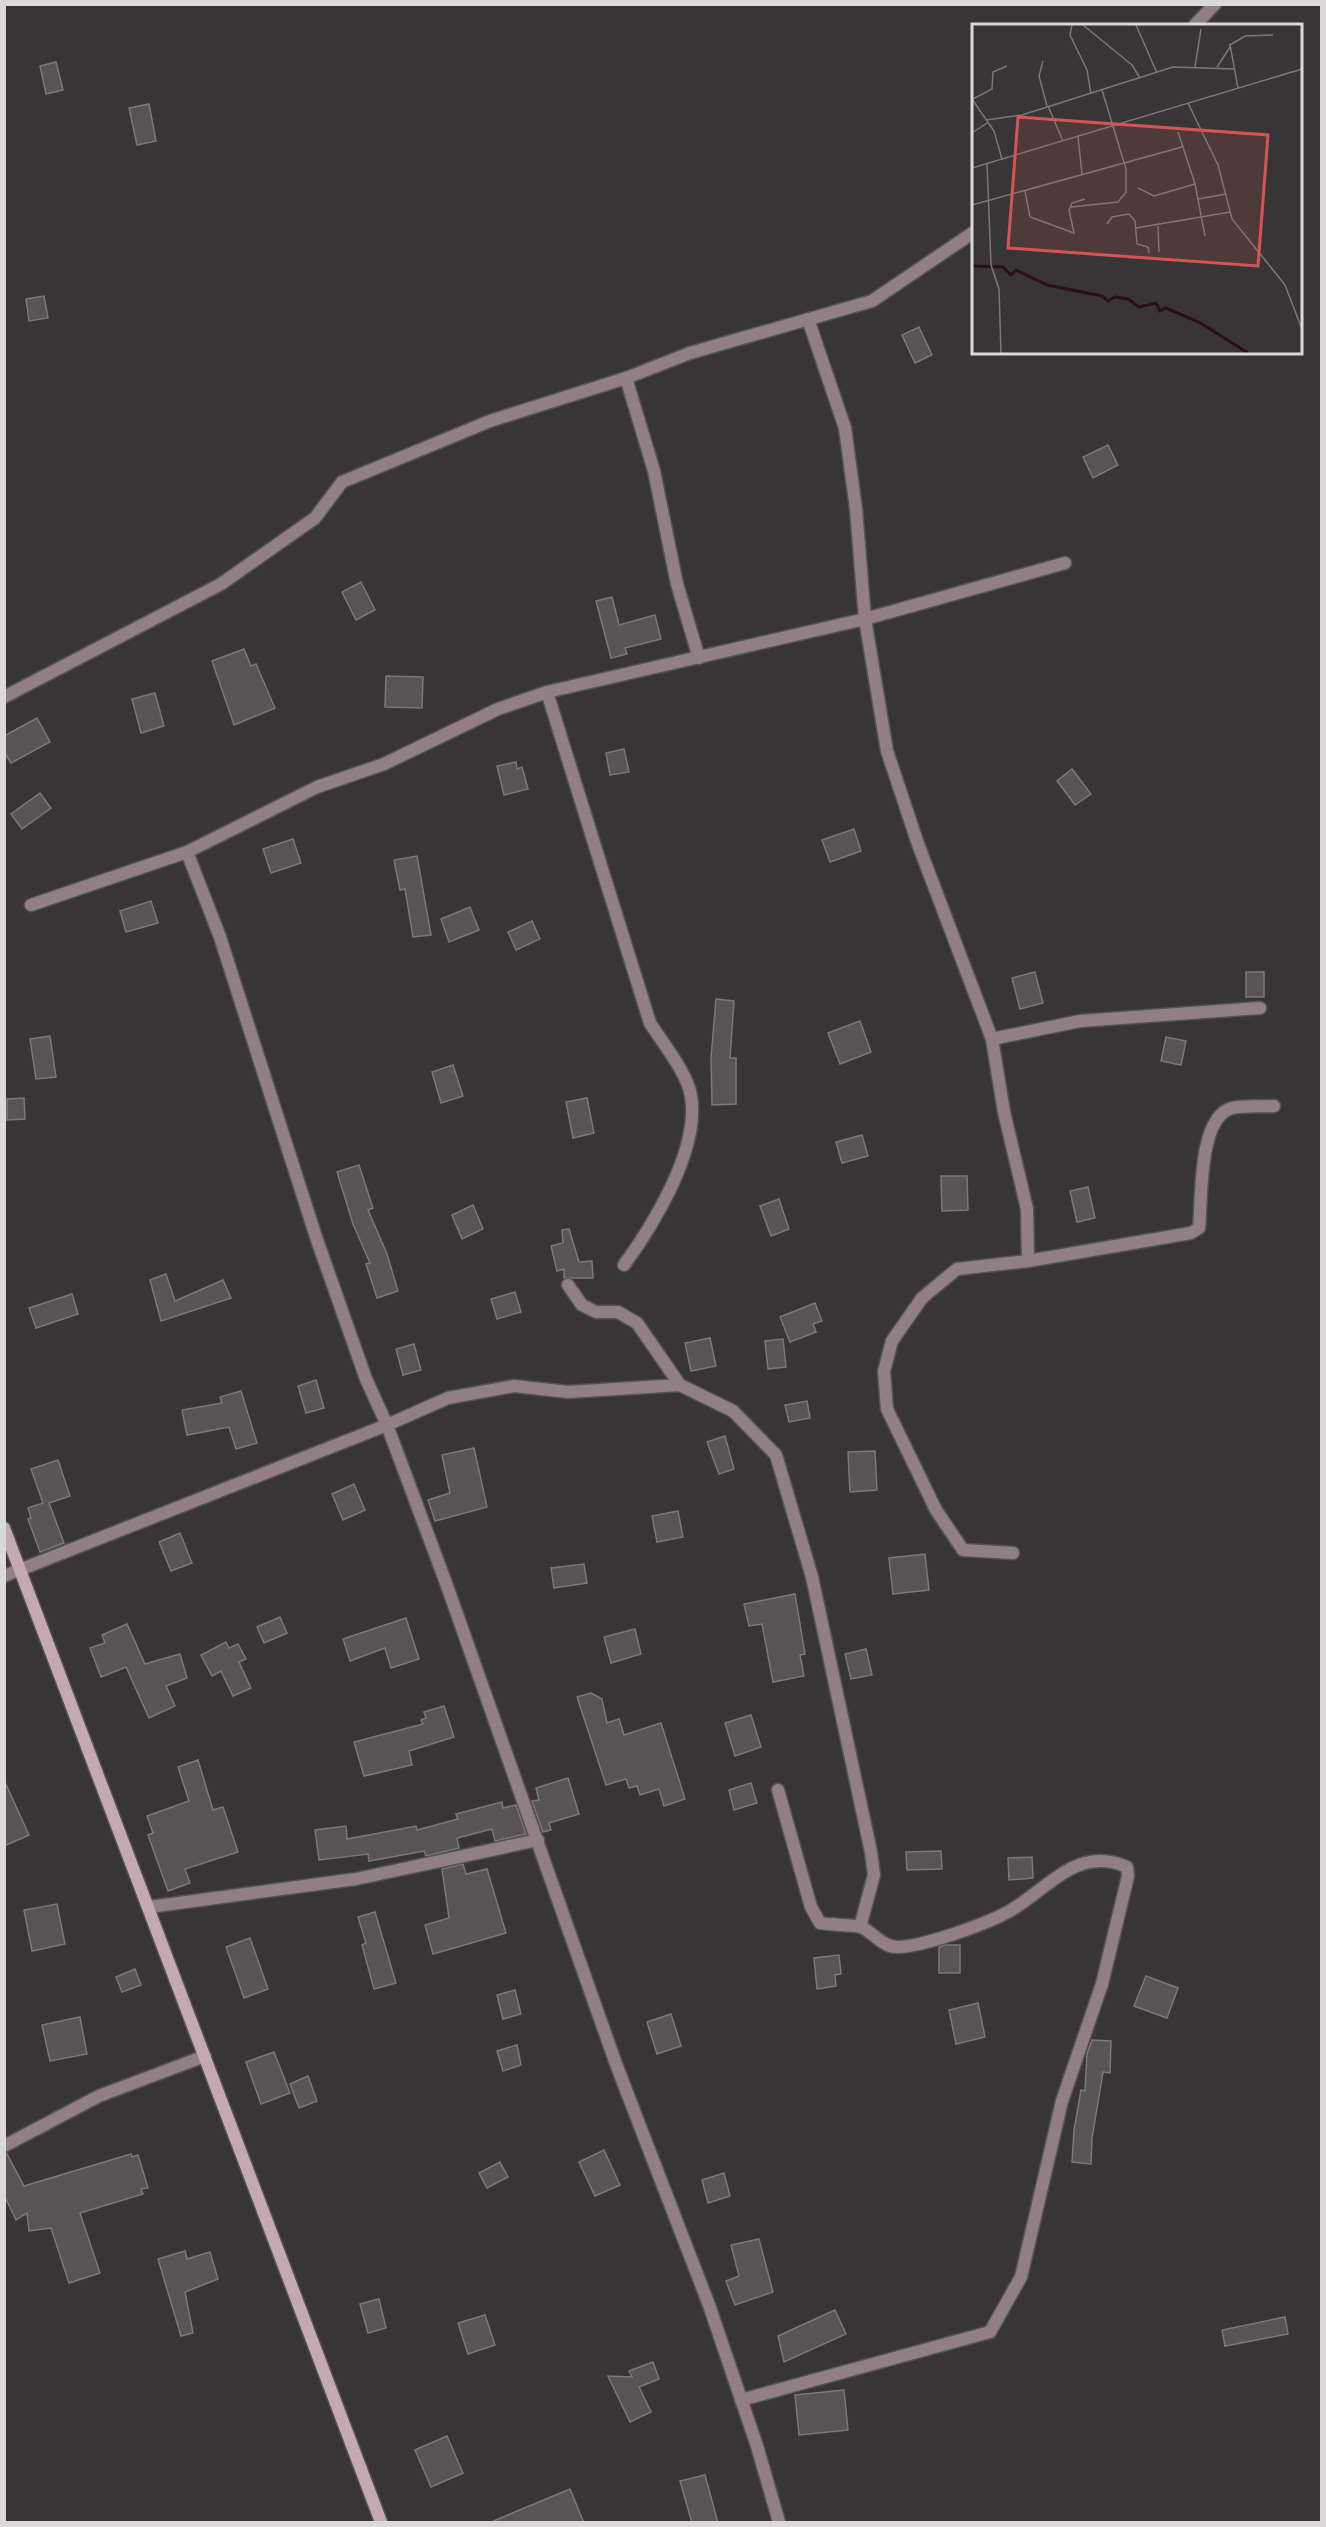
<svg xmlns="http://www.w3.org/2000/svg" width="1326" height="2527" viewBox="0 0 1326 2527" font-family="Bitter,serif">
	<rect width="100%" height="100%" fill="#383536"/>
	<g fill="#585456" stroke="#7c7879" stroke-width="1.5">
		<path d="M 56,62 L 63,90 L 46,94 L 40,66 Z"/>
		<path d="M 149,104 L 156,141 L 137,145 L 129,108 Z"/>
		<path d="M 44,296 L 48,318 L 29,321 L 26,299 Z"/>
		<path d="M 919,327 L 932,355 L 915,363 L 902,335 Z"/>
		<path d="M 1108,445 L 1118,465 L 1093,478 L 1083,457 Z"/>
		<path d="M 361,582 L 375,610 L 356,620 L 342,592 Z"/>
		<path d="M 612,597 L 619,625 L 655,615 L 661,639 L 625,648 L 627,654 L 611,658 L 596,601 Z"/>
		<path d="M 244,649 L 251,666 L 256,664 L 275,708 L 234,725 L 212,661 Z"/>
		<path d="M 386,676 L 423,677 L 422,708 L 385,707 Z"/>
		<path d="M 155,693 L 164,726 L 141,733 L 132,699 Z"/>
		<path d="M 37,718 L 50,742 L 11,763 L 4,752 L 4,736 Z"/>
		<path d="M 624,749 L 629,772 L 610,775 L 606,753 Z"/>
		<path d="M 516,762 L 517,769 L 522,767 L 528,789 L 504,795 L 497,766 Z"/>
		<path d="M 1072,769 L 1091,794 L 1075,805 L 1057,781 Z"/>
		<path d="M 40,793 L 51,808 L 22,829 L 11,814 Z"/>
		<path d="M 854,829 L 861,851 L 830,862 L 822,840 Z"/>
		<path d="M 293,839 L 301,863 L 271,873 L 263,849 Z"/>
		<path d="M 417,856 L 431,935 L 413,937 L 405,889 L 400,890 L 394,860 Z"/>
		<path d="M 151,901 L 158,923 L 126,932 L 120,911 Z"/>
		<path d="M 470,907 L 479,930 L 449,942 L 441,919 Z"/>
		<path d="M 532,921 L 540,939 L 516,950 L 508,932 Z"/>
		<path d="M 1035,972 L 1043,1003 L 1020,1009 L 1012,978 Z"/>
		<rect x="1246" y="972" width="18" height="25"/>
		<path d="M 716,999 L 734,1001 L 730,1058 L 736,1058 L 736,1104 L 712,1105 L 711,1058 Z"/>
		<path d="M 860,1021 L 871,1052 L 840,1064 L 828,1033 Z"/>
		<path d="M 50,1036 L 56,1077 L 36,1079 L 30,1039 Z"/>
		<path d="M 1166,1037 L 1186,1041 L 1181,1065 L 1161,1061 Z"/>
		<path d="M 453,1065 L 463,1096 L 441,1103 L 432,1072 Z"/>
		<path d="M 24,1098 L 25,1119 L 7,1120 L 7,1099 Z"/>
		<path d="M 587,1098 L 594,1133 L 573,1138 L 566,1102 Z"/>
		<path d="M 862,1135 L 868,1156 L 842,1163 L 836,1142 Z"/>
		<path d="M 359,1165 L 373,1208 L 368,1210 L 387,1254 L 398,1291 L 377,1298 L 366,1264 L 370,1263 L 353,1224 L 337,1172 Z"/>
		<path d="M 941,1176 L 967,1176 L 968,1210 L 942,1211 Z"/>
		<path d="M 1088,1187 L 1095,1218 L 1077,1222 L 1070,1191 Z"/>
		<path d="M 779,1199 L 789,1229 L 771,1236 L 760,1206 Z"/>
		<path d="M 473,1205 L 483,1229 L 462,1239 L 452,1215 Z"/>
		<path d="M 569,1229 L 579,1262 L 592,1261 L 593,1278 L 564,1278 L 564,1269 L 557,1271 L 551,1246 L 563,1243 L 562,1230 Z"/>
		<path d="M 166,1274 L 175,1301 L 223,1280 L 231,1298 L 161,1321 L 150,1280 Z"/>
		<path d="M 515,1292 L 521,1312 L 497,1319 L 491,1299 Z"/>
		<path d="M 72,1294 L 78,1314 L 36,1328 L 29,1308 Z"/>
		<path d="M 815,1303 L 822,1321 L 813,1324 L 816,1332 L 790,1342 L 780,1317 Z"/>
		<path d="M 710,1338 L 716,1366 L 691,1371 L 685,1343 Z"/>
		<path d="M 783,1339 L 786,1367 L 768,1369 L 765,1341 Z"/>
		<path d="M 414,1344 L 421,1370 L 403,1375 L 396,1349 Z"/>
		<path d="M 316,1380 L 324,1408 L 306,1413 L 298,1386 Z"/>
		<path d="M 241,1391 L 257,1443 L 236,1449 L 229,1427 L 187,1435 L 182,1410 L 222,1403 L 220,1397 Z"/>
		<path d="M 807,1401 L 810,1418 L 789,1422 L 785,1405 Z"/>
		<path d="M 725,1436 L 734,1469 L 719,1474 L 707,1442 Z"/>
		<path d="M 474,1448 L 487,1507 L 435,1521 L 428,1500 L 450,1493 L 442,1455 Z"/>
		<path d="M 875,1451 L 877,1490 L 850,1492 L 848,1452 Z"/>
		<path d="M 58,1460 L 70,1496 L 49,1503 L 64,1543 L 40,1552 L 28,1519 L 31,1518 L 28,1508 L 43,1503 L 31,1469 Z"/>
		<path d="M 354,1484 L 365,1510 L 343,1520 L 332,1494 Z"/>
		<path d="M 678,1511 L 683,1537 L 657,1542 L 652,1516 Z"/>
		<path d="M 180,1533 L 192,1563 L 171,1571 L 159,1542 Z"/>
		<path d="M 925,1554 L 929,1590 L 893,1594 L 889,1558 Z"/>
		<path d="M 584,1564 L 587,1583 L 554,1588 L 551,1568 Z"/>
		<path d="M 795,1594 L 805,1654 L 800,1655 L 804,1676 L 773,1682 L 762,1624 L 749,1626 L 744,1604 Z"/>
		<path d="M 280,1617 L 287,1633 L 264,1643 L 257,1627 Z"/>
		<path d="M 406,1618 L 419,1659 L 391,1668 L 385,1648 L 350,1661 L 343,1639 Z"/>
		<path d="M 127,1624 L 145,1664 L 180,1654 L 187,1678 L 166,1686 L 175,1706 L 149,1718 L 126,1667 L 101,1677 L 90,1648 L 105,1643 L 102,1635 Z"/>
		<path d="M 635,1629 L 641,1654 L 611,1663 L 604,1637 Z"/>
		<path d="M 226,1642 L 229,1648 L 238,1644 L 246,1659 L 239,1662 L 251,1688 L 233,1696 L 221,1671 L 212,1676 L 201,1655 Z"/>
		<path d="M 866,1649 L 872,1675 L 851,1679 L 845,1654 Z"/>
		<path d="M 591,1693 L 602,1699 L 607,1723 L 619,1719 L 624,1735 L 661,1723 L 685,1799 L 664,1806 L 659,1789 L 640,1795 L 637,1786 L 629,1788 L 626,1779 L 606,1785 L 577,1697 Z"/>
		<path d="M 444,1706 L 454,1737 L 409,1751 L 412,1765 L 364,1776 L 354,1742 L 423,1724 L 421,1720 L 426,1718 L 424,1712 Z"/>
		<path d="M 751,1715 L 761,1747 L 735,1756 L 725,1723 Z"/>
		<path d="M 198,1760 L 213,1810 L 223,1807 L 238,1852 L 185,1869 L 190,1883 L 168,1891 L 148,1835 L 153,1833 L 147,1816 L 189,1801 L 178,1767 Z"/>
		<path d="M 568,1778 L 579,1814 L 549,1823 L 551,1830 L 543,1832 L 532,1801 L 539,1800 L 536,1788 Z"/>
		<path d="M 4,1780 L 29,1835 L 4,1846 Z"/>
		<path d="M 751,1783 L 757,1803 L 734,1810 L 729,1790 Z"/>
		<path d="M 502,1802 L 503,1808 L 516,1805 L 526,1834 L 495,1841 L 492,1829 L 457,1838 L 459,1848 L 426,1856 L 424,1851 L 369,1861 L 368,1854 L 319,1860 L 315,1830 L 346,1826 L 347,1839 L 416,1826 L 417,1830 L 458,1819 L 456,1814 Z"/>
		<path d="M 941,1851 L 942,1869 L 907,1870 L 906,1852 Z"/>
		<path d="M 1032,1857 L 1033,1878 L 1009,1880 L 1008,1858 Z"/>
		<path d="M 463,1864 L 466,1874 L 487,1869 L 506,1933 L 433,1954 L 425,1925 L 449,1918 L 442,1869 Z"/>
		<path d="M 57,1904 L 65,1944 L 32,1951 L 24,1910 Z"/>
		<path d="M 375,1912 L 396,1983 L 374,1989 L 362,1945 L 366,1943 L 358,1917 Z"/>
		<path d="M 250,1938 L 268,1989 L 244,1998 L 226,1947 Z"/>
		<path d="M 945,1945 L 960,1945 L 960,1973 L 939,1973 L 939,1947 Z"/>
		<path d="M 839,1955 L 841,1974 L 835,1975 L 836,1986 L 817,1989 L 814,1958 Z"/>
		<path d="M 135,1969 L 141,1985 L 122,1992 L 116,1977 Z"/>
		<path d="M 1146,1976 L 1178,1988 L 1167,2018 L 1134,2006 Z"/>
		<path d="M 515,1990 L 521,2014 L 503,2019 L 497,1995 Z"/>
		<path d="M 978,2003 L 985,2037 L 956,2044 L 949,2010 Z"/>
		<path d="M 671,2014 L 681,2046 L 657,2054 L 647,2022 Z"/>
		<path d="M 80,2017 L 87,2054 L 50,2061 L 42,2025 Z"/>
		<path d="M 1092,2040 L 1111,2041 L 1110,2073 L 1103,2072 L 1092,2138 L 1091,2164 L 1072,2162 L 1074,2130 L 1081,2090 L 1085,2091 L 1087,2054 Z"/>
		<path d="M 517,2045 L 521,2065 L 503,2071 L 497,2051 Z"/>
		<path d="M 274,2052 L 290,2093 L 261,2104 L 246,2062 Z"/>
		<path d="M 308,2076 L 317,2101 L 299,2108 L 290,2084 Z"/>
		<path d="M 604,2150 L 620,2185 L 595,2196 L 579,2162 Z"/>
		<path d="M 4,2154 L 7,2154 L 24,2186 L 131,2154 L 132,2157 L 138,2155 L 148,2188 L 141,2189 L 143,2194 L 80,2213 L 100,2273 L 69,2283 L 51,2228 L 29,2231 L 27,2213 L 16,2220 L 4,2195 Z"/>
		<path d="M 500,2162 L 508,2177 L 487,2188 L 479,2173 Z"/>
		<path d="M 724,2173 L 730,2196 L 708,2203 L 702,2180 Z"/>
		<path d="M 759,2239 L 773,2292 L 735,2305 L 726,2281 L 739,2276 L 731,2245 Z"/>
		<path d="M 185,2251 L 187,2259 L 210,2252 L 218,2279 L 185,2292 L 193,2333 L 181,2336 L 158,2259 Z"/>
		<path d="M 379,2299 L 386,2328 L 368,2333 L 360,2304 Z"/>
		<path d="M 835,2310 L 846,2334 L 784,2362 L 778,2336 Z"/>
		<path d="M 485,2315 L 495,2345 L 468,2354 L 458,2323 Z"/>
		<path d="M 1285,2317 L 1288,2334 L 1225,2346 L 1222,2330 Z"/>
		<path d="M 653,2362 L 659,2379 L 639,2387 L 651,2412 L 630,2422 L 608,2376 L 632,2377 L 629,2371 Z"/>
		<path d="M 844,2390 L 848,2430 L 799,2435 L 795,2395 Z"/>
		<path d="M 447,2436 L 463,2473 L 431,2487 L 415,2450 Z"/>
		<path d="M 705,2475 L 718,2523 L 692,2523 L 680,2481 Z"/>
		<path d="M 570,2489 L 584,2523 L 491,2523 L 491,2522 Z"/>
	</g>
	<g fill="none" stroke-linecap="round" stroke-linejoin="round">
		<defs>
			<g id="minor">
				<path d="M 1194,26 L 1215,4"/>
				<path d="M 808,319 L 845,428 L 856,509 L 865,619 L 887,751 L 918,844 L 992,1039 L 1004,1112 L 1027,1209 L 1028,1261"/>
				<path d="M 626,378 L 654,471 L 677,584 L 699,658"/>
				<path d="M 547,692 L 650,1023 C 662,1042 688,1074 691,1096 C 700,1149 654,1224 624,1265"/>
				<path d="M 4,697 L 221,584 L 315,518 L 342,482 L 490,421 L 626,378 L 690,353 L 872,301 L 974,232"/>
				<path d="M 187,852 L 220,937 L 316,1237 L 366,1379 L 387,1425 L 446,1583 L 616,2064 L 709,2305 L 757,2446 L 779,2522"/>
				<path d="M 31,905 L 187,852 L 317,787 L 384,764 L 498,709 L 547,692 L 865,619 L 1065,563"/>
				<path d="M 992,1039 L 1080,1021 L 1260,1008"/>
				<path d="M 568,1285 L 582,1305 L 596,1312 L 618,1312 L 637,1323 L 680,1385"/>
				<path d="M 1013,1553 L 963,1550 L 936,1510 L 887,1409 L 884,1371 L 892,1341 L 922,1298 L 957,1269 L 1028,1261 L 1191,1233 L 1199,1228 C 1202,1199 1198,1117 1232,1108 C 1245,1105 1261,1107 1274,1106"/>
				<path d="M 4,1576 L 387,1425 L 448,1398 L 514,1386 L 568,1392 L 680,1385 L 733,1411 L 776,1455 L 812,1577 L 871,1852 L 874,1875 L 860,1927"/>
				<path d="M 149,1907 L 356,1879 L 538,1840"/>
				<path d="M 4,2146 L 99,2096 L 205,2056"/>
				<path d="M 741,2400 L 990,2332 L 1021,2277 L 1062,2101 L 1102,1984 L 1128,1876 L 1127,1867 C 1076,1844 1046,1892 1006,1913 C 983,1925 922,1947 897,1947 C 882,1947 873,1932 861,1927 C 855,1925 830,1925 820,1923 L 811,1907 L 778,1790"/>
			</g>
			<path id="secondary" d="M 4,1528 L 381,2522"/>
		</defs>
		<use href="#minor" stroke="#555354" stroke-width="15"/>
		<use href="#secondary" stroke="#555354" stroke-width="15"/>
		<use href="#minor" stroke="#917f85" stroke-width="12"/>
		<use href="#secondary" stroke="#c4a8b2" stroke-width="12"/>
	</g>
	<g transform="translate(972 24)">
		<rect width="330" height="330" fill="#383536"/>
		<path fill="none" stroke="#2c0f1b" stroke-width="3" d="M 0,242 L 31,243 L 39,251 L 44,246 L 75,261 L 130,272 L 136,277 L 143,273 L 156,275 L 167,283 L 184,279 L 188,287 L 194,284 L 227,298 L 276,329"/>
		<path fill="none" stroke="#797778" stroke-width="1.5" d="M 100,1 L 98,11 L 115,46 L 119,70M 111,1 L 160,41 L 168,54M 164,1 L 185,49M 71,37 L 67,52 L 75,82M 223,43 L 229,5M 245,43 L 258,23M 266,64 L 258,21 L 273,12 L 301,11M 0,75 L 22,107 L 30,135M 1,75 L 20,65 L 21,48 L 35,42M 216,79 L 246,141 L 260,195 L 313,261 L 330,305M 76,82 L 91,117M 14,96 L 50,91 L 201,43 L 262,45M 206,108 L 223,160 L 233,212M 0,109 L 15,99M 106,112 L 110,151M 15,139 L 19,241 L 27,265 L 29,329M 0,144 L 330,45M 166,164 L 182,172 L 223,160M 53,167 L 58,193 L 102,209 L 97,186 L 100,179 L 113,175M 226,175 L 254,170M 0,181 L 210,123M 99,183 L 146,178 L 154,168 L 154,145 L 130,66M 135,200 L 140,193 L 157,190 L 163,197 L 165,220 L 176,223 L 177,229M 186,202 L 187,228M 164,204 L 258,188"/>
		<path fill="#d75454" fill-opacity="0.15" stroke="#d75454" stroke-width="3" d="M 46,93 L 296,111 L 286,242 L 36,224 Z"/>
		<rect width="330" height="330" fill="none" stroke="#dbd9da" stroke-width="3"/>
	</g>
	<rect width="1326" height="2527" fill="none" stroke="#dbd9da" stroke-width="12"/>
</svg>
